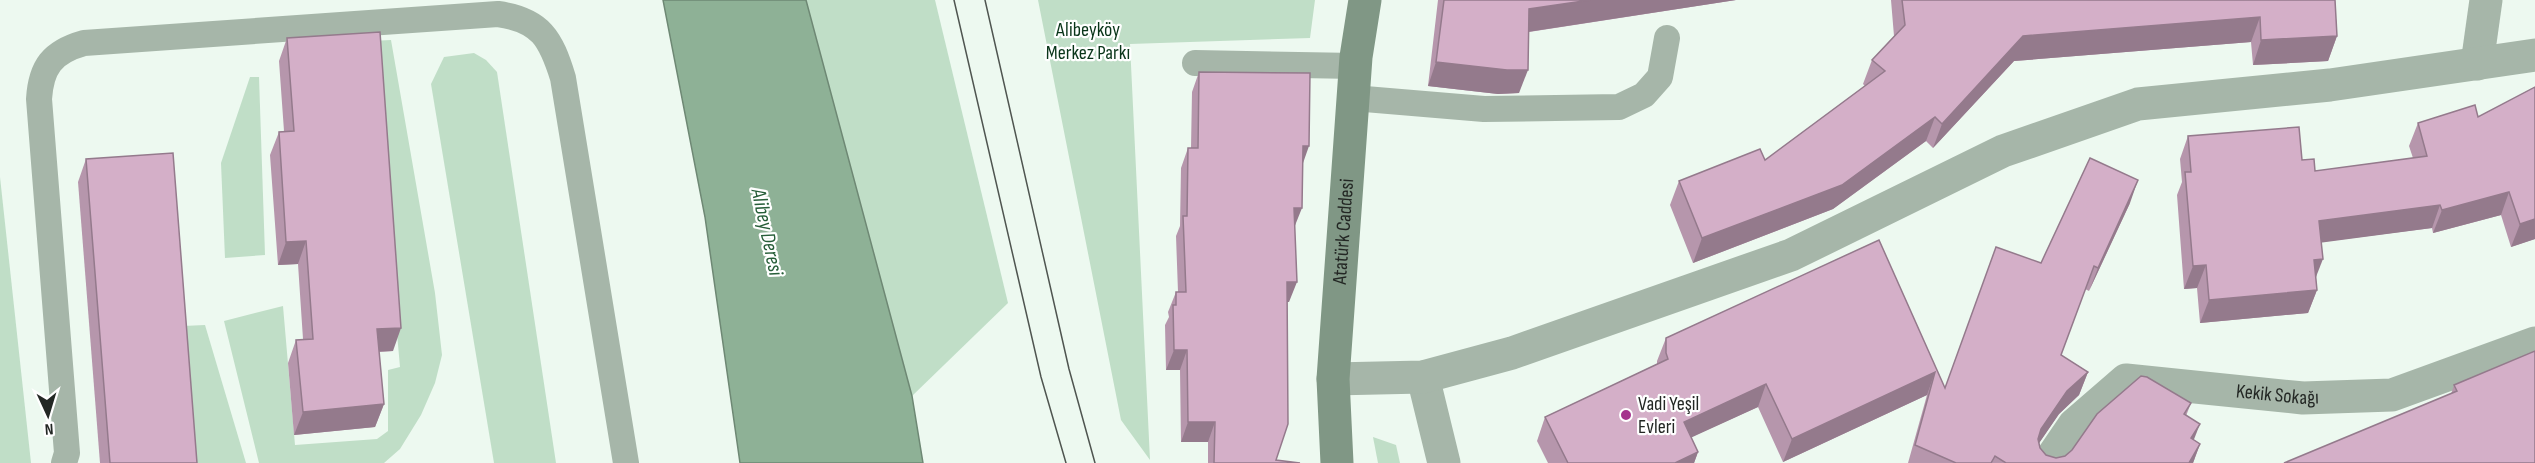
<svg xmlns="http://www.w3.org/2000/svg" width="2535" height="463" viewBox="0 0 2535 463" font-family="'Sofia Sans Condensed',sans-serif">
	<rect width="100%" height="100%" fill="#edf9f0"/>
	<g fill="#c0dec7">
		<path d="M 806,0 L 935,0 L 1008,303 L 912,396 Z"/>
		<path d="M 1038,0 L 1315,0 L 1310,38 L 1130,44 L 1150,460 L 1121,420 Z"/>
		<path d="M 391,40 L 435,293 L 442,355 L 435,383 L 421,415 L 400,449 L 384,463 L 259,463 L 224,321 L 283,306 L 295,445 L 377,439 L 388,431 L 388,370 L 400,367 L 371,41 Z"/>
		<path d="M 474,53 L 486,60 L 497,72 L 556,463 L 494,463 L 431,84 L 444,57 Z"/>
		<path d="M 250,77 L 259,77 L 265,255 L 225,258 L 221,163 Z"/>
		<path d="M 0,177 L 31,463 L 0,463 Z"/>
		<path d="M 205,325 L 246,463 L 193,463 L 183,326 Z"/>
		<path d="M 1373,437 L 1396,445 L 1400,463 L 1378,463 Z"/>
	</g>
	<path fill="#8eb196" stroke="#6e8874" stroke-width="1.5" d="M 663,0 L 806,0 L 912,396 L 923,463 L 740,463 L 705,217 Z"/>
	<g fill="none" stroke-linecap="round" stroke-linejoin="round">
		<g stroke="#a6b6a9" stroke-width="26">
			<path d="M 1195,63 L 1356,66"/>
			<path d="M 1353,98 L 1484,109 L 1619,107 L 1644,95 L 1660,77 L 1667,38"/>
			<path d="M 64,463 L 67,453 L 39,99 C 41,67 52,52 84,43 L 498,14 C 541,20 551,39 563,78 L 626,463"/>
		</g>
		<g stroke="#a6b6a9" stroke-width="33">
			<path d="M 2477,64 L 2486,0"/>
			<path d="M 1423,377 L 1444,463"/>
			<path d="M 1333,379 L 1423,377 L 1512,353 L 1791,255 L 2003,151 L 2138,104 L 2330,85 L 2535,55"/>
			<path id="s1" d="M 2048,463 L 2074,425 L 2126,380 L 2303,398 L 2392,395 L 2535,343"/>
		</g>
		<path stroke="#809785" stroke-width="33" id="s2" d="M 1337,463 L 1333,379 L 1356,57 L 1365,0"/>
		<g stroke="#4f5550" stroke-width="1.5">
			<path d="M 954,0 L 1041,377 L 1066,463"/>
			<path d="M 985,0 L 1069,369 L 1095,463"/>
		</g>
	</g>
	<g fill="#b696ac">
		<path d="M 1438,0 L 1736,0 L 1529,32 L 1519,93 L 1498,94 L 1428,86 Z"/>
		<path d="M 1891,0 L 2335,0 L 2337,36 L 2328,61 L 2253,65 L 2251,42 L 2014,61 L 1933,148 L 1926,141 L 1833,209 L 1693,263 L 1670,205 L 1679,181 L 1765,160 L 1865,86 L 1863,84 L 1872,60 L 1894,36 Z"/>
		<path d="M 287,38 L 393,351 L 379,352 L 384,404 L 375,427 L 294,435 L 288,363 L 296,340 L 303,339 L 298,264 L 278,265 L 270,155 L 279,132 L 284,131 L 279,61 Z"/>
		<path d="M 1199,72 L 1302,165 L 1295,226 L 1289,302 L 1287,302 L 1276,460 L 1300,463 L 1208,463 L 1208,442 L 1181,442 L 1180,370 L 1166,370 L 1165,325 L 1169,317 L 1168,312 L 1176,292 L 1178,292 L 1176,236 L 1180,226 L 1181,168 L 1188,148 L 1191,148 L 1192,92 Z"/>
		<path d="M 2535,87 L 2535,239 L 2511,247 L 2501,215 L 2433,233 L 2432,228 L 2321,242 L 2316,278 L 2317,290 L 2308,313 L 2200,323 L 2197,288 L 2184,289 L 2177,195 L 2182,182 L 2180,159 L 2188,136 L 2302,160 L 2315,171 L 2413,158 L 2409,146 L 2418,123 L 2478,117 Z"/>
		<path d="M 86,159 L 197,463 L 100,463 L 78,182 Z"/>
		<path d="M 2130,203 L 2089,291 L 2085,289 L 2061,355 L 2088,372 L 2079,395 L 2059,414 L 2039,443 L 2040,448 L 2046,455 L 2056,458 L 2065,456 L 2191,403 L 2186,416 L 2194,440 L 2200,444 L 2193,463 L 1908,463 L 1927,395 L 1783,462 L 1758,407 L 1691,437 L 1698,452 L 1694,463 L 1548,463 L 1537,441 L 1545,417 L 1657,364 L 1657,361 L 1666,338 L 1879,240 L 1945,388 L 2041,263 Z"/>
		<path d="M 2454,385 L 2535,463 L 2451,394 Z"/>
	</g>
	<g fill="#947a8c">
		<path d="M 1590,0 L 1736,0 L 1520,33 L 1529,9 Z"/>
		<path d="M 2260,17 L 2251,42 L 2014,61 L 1933,148 L 1942,124 L 2023,36 Z"/>
		<path d="M 2337,36 L 2328,61 L 2253,65 L 2261,40 Z"/>
		<path d="M 1436,62 L 1528,70 L 1519,93 L 1498,94 L 1428,86 Z"/>
		<path d="M 1935,117 L 1926,141 L 1833,209 L 1693,263 L 1702,238 Z"/>
		<path d="M 1303,146 L 1309,146 L 1302,166 Z"/>
		<path d="M 2138,180 L 2130,203 L 2089,291 L 2098,268 Z"/>
		<path d="M 2509,192 L 2501,215 L 2433,233 L 2442,210 Z"/>
		<path d="M 2440,205 L 2432,228 L 2311,244 L 2319,221 Z"/>
		<path d="M 1294,208 L 1302,208 L 1294,228 Z"/>
		<path d="M 2535,219 L 2535,239 L 2511,247 L 2520,224 Z"/>
		<path d="M 306,241 L 298,264 L 278,265 L 286,242 Z"/>
		<path d="M 2323,259 L 2314,282 L 2314,260 Z"/>
		<path d="M 2206,265 L 2197,288 L 2184,289 L 2193,266 Z"/>
		<path d="M 1287,282 L 1297,282 L 1289,302 L 1280,302 Z"/>
		<path d="M 2317,290 L 2308,313 L 2200,323 L 2209,300 Z"/>
		<path d="M 401,328 L 393,351 L 369,352 L 377,329 Z"/>
		<path d="M 1174,350 L 1187,350 L 1180,370 L 1166,370 Z"/>
		<path d="M 1935,372 L 1927,395 L 1783,462 L 1792,439 Z"/>
		<path d="M 2088,372 L 2079,395 L 2059,414 L 2033,452 L 2041,429 L 2067,391 Z"/>
		<path d="M 1766,384 L 1758,407 L 1675,445 L 1684,422 Z"/>
		<path d="M 384,404 L 375,427 L 294,435 L 303,412 Z"/>
		<path d="M 1188,422 L 1215,422 L 1208,442 L 1181,442 Z"/>
		<path d="M 2200,424 L 2191,447 L 2191,438 Z"/>
		<path d="M 2200,444 L 2193,463 L 2189,463 Z"/>
		<path d="M 1698,452 L 1694,463 L 1675,463 Z"/>
	</g>
	<g fill="#d4afc8" stroke="#947a8c" stroke-width="1.5">
		<path d="M 1444,0 L 1590,0 L 1529,9 L 1528,70 L 1507,70 L 1436,62 Z"/>
		<path d="M 1902,0 L 2335,0 L 2337,36 L 2261,40 L 2260,17 L 2023,36 L 1942,124 L 1935,117 L 1842,185 L 1702,238 L 1679,181 L 1760,149 L 1765,160 L 1885,71 L 1872,60 L 1905,25 Z"/>
		<path d="M 380,32 L 401,328 L 377,329 L 384,404 L 303,412 L 296,340 L 313,339 L 306,241 L 286,242 L 279,132 L 294,131 L 287,38 Z"/>
		<path d="M 1199,72 L 1310,73 L 1309,146 L 1303,146 L 1302,208 L 1294,208 L 1297,282 L 1287,282 L 1288,424 L 1276,460 L 1300,463 L 1214,463 L 1215,422 L 1188,422 L 1187,350 L 1174,350 L 1173,305 L 1176,305 L 1176,292 L 1186,292 L 1183,216 L 1187,216 L 1188,148 L 1198,148 Z"/>
		<path d="M 2535,87 L 2535,219 L 2520,224 L 2509,192 L 2442,210 L 2440,205 L 2319,221 L 2323,259 L 2314,260 L 2317,290 L 2209,300 L 2206,265 L 2193,266 L 2185,172 L 2191,172 L 2188,136 L 2299,127 L 2302,160 L 2314,159 L 2315,171 L 2427,156 L 2418,123 L 2475,105 L 2478,117 Z"/>
		<path d="M 173,153 L 197,463 L 110,463 L 86,159 Z"/>
		<path d="M 2090,158 L 2138,180 L 2098,268 L 2094,266 L 2061,355 L 2088,372 L 2067,391 L 2041,429 L 2038,439 L 2040,448 L 2046,455 L 2056,458 L 2065,456 L 2072,450 L 2097,414 L 2141,376 L 2147,377 L 2191,403 L 2184,414 L 2200,424 L 2191,438 L 2200,444 L 2189,463 L 2006,463 L 1995,456 L 1991,463 L 1956,463 L 1915,445 L 1935,372 L 1792,439 L 1766,384 L 1684,422 L 1698,452 L 1675,463 L 1568,463 L 1545,417 L 1668,359 L 1666,353 L 1666,338 L 1879,240 L 1945,388 L 1996,247 L 2041,263 Z"/>
		<path d="M 2535,351 L 2535,463 L 2284,463 L 2457,391 L 2454,385 Z"/>
	</g>
	<circle fill="#a5328d" stroke="#fff" stroke-width="2" cx="1626" cy="415" r="6"/>
	<g text-anchor="middle" dominant-baseline="central" stroke-width="4.5" stroke-linejoin="round" paint-order="stroke">
		<g font-size="20" fill="#093519" stroke="#fff">
			<text x="1088" y="30">Alibeyköy<tspan x="1088" dy="23">Merkez Parkı</tspan></text>
		</g>
		<g font-size="20" fill="#232724" stroke="#fff">
			<text stroke="none"><textPath href="#s2" startOffset="232">Atatürk Caddesi</textPath></text>
			<text stroke="none"><textPath href="#s1" startOffset="267">Kekik Sokağı</textPath></text>
		</g>
		<g font-size="20" fill="#232724" stroke="#fff" text-anchor="start">
			<text x="1638" y="404">Vadi Yeşil<tspan x="1638" dy="23">Evleri</tspan></text>
		</g>
		<g font-size="21" font-style="italic" fill="#275e39" stroke="#fff">
			<text transform="translate(767 232) rotate(78)">Alibey Deresi</text>
		</g>
	</g>
	<g transform="translate(48 415) rotate(176)" stroke="#ffffff" stroke-width="4.5" paint-order="stroke">
	<path d="M0-4.5L10 22L0 15L-10 22Z" fill="#232724"/>
	<text y="-9" font-size="16" font-weight="bold" text-anchor="middle" fill="#232724">N</text>
	</g>
</svg>
